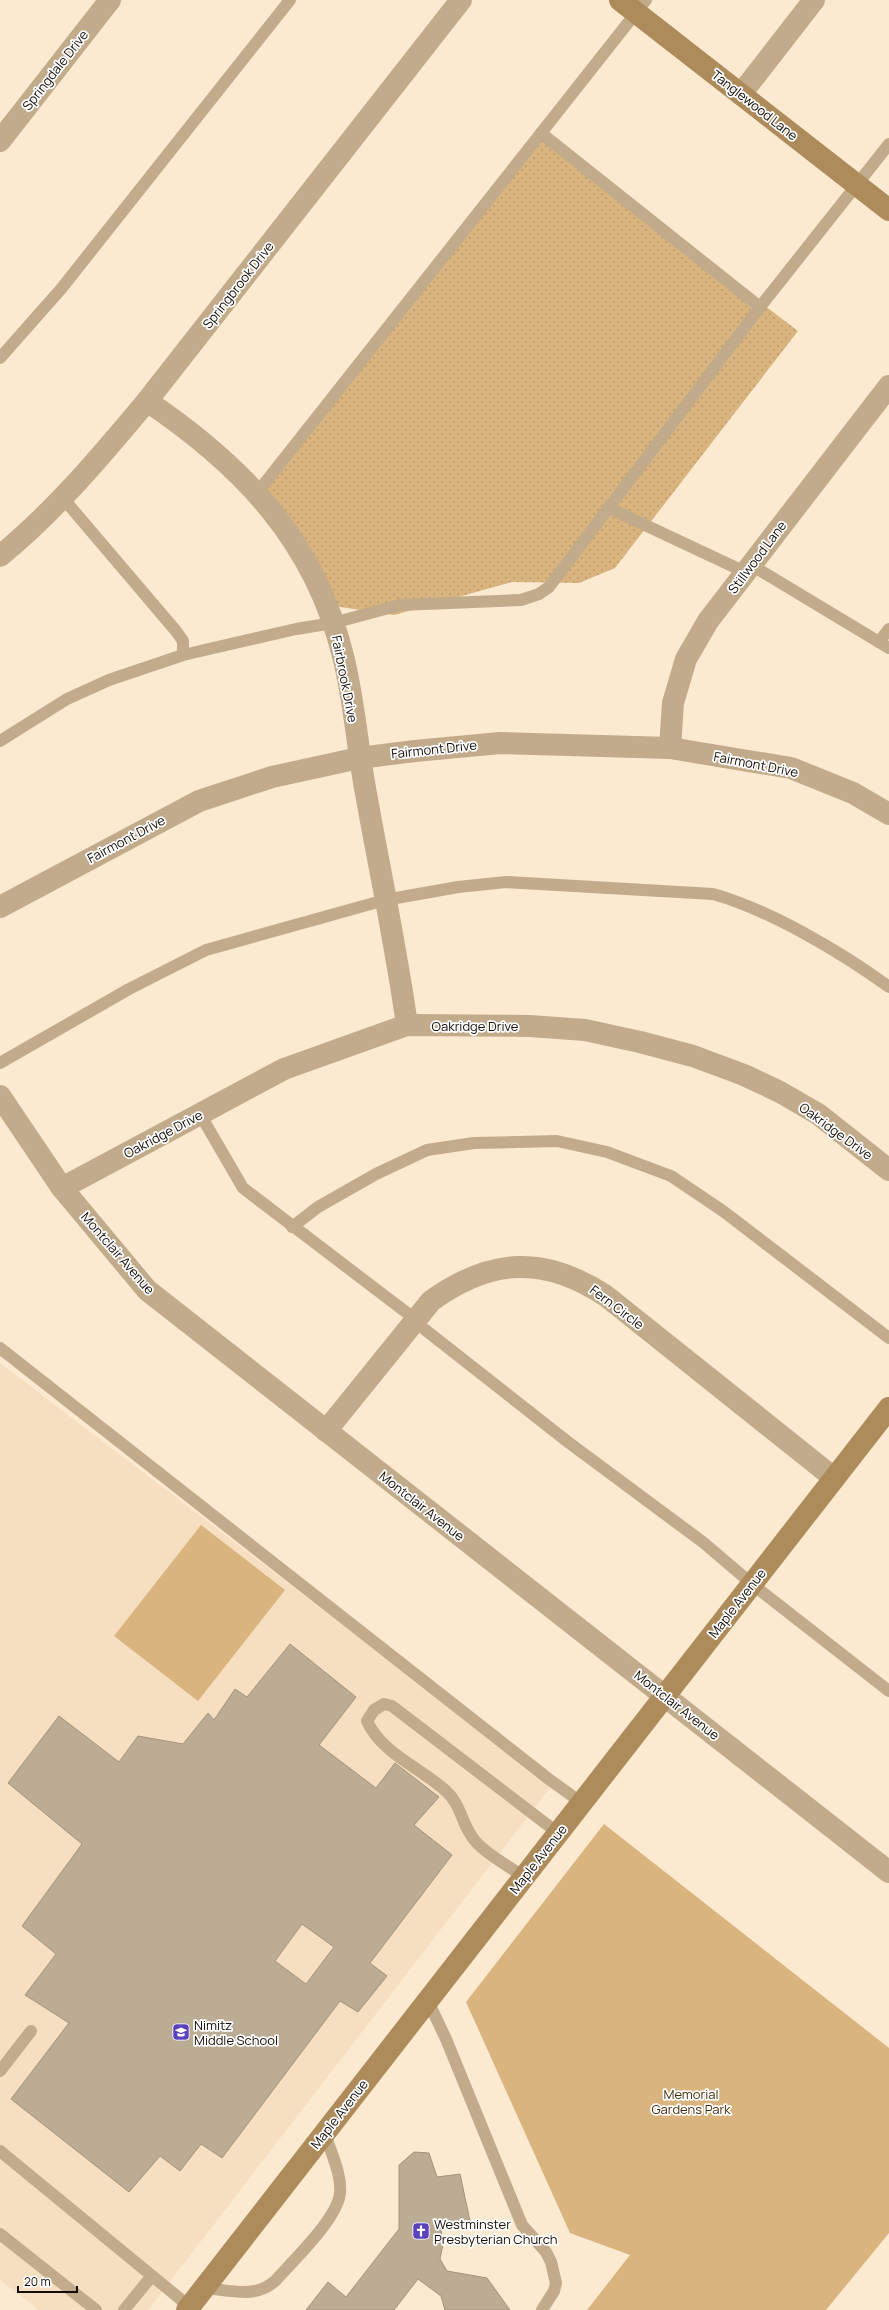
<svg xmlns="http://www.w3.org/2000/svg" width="889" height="2310" viewBox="0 0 889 2310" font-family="Manrope,sans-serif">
	<defs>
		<pattern id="grass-dots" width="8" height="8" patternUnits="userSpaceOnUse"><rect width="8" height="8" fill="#d9b47e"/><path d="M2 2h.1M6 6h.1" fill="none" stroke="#b99a6b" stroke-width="1.8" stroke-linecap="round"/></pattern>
	</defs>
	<rect width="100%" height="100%" fill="#fbe9d0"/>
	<path fill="#f6dfc0" d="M 0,1363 L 552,1785 L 148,2310 L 39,2310 L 0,2280 Z"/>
	<path fill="url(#grass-dots)" d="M 539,134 L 798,331 L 615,568 L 579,583 L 512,582 L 394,615 L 327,605 L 258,492 Z"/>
	<g fill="#d9b47e">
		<path d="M 201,1525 L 285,1590 L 198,1701 L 114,1636 Z"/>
		<path d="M 604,1824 L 889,2048 L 889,2233 L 826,2310 L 587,2310 L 630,2255 L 570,2233 L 466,2002 Z"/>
	</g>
	<g fill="#bdac94" stroke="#a4937c" fill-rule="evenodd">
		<path d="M 290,1644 L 356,1697 L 319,1745 L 376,1788 L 395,1763 L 439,1797 L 414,1825 L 452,1855 L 370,1963 L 387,1976 L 358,2012 L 340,2001 L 222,2158 L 201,2144 L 180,2171 L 160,2156 L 129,2192 L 11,2099 L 69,2023 L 25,1995 L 56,1954 L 22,1926 L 82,1844 L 8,1783 L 59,1716 L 119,1762 L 138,1736 L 183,1744 L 208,1713 L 214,1720 L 235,1689 L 247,1697 ZM 302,1924 L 334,1947 L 306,1984 L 275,1961 Z"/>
		<path d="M 414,2152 L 429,2153 L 437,2177 L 460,2174 L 470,2221 L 441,2229 L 443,2244 L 440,2259 L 447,2271 L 487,2278 L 510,2310 L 445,2310 L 441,2296 L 418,2279 L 394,2310 L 306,2310 L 328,2282 L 346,2297 L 399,2229 L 399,2165 Z"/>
	</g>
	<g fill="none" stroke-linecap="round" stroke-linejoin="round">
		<g stroke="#c2ab8b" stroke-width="12">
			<path d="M 541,133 L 760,307"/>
			<path d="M 0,358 L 61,289 L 290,0"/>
			<path d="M 257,493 L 646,0"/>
			<path d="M 62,497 L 176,631 L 183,641 L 183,655"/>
			<path d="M 609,508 L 745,572"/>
			<path d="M 751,565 L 889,648"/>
			<path d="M 879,642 L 889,629"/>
			<path d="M 0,741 L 67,699 L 109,680 L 183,655 L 296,629 L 333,623 L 400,605 L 521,600 L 539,594 L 549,587 L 760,307 L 889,144"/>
			<path d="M 0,1063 L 129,989 L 206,950 L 385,900 L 458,887 L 506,882 L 713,894 C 770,910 841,952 889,987"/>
			<path d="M 200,1114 L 243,1188 L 415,1319"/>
			<path d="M 292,1227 L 318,1207 L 376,1174 L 427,1150 L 474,1143 L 557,1141 L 607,1152 L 671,1176 L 723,1211 L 889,1338"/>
			<path d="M 414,1321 L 568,1442 L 704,1543 L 752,1584 L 889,1691"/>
			<path d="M 0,1348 L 550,1780 L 582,1803"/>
			<path d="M 524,1877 C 509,1866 489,1856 477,1843 C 462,1828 462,1805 446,1791 C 421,1768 382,1754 367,1721 L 374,1710 L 384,1704 L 392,1706 L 558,1833"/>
			<path d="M 428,2001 L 446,2039 L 522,2225 L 546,2252 L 551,2262 L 556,2283 L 554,2291 L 542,2310"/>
			<path d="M 0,2071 L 31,2031"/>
			<path d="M 0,2151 L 190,2307"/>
			<path d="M 0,2234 L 96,2310"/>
			<path d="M 205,2288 C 230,2290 255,2299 275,2281 C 293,2261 338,2218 340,2193 C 342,2174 330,2151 325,2133"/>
			<path d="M 124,2310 L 151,2277"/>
		</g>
		<g stroke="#c2ab8b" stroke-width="22">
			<path d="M 741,94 L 814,0"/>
			<path d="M 0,141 L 110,0"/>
			<path d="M 147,401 C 243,466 315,541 343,656 C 354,699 357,744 365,788 C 379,867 396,946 407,1025"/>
			<path d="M 0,556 C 55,511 102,455 147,401 L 461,0"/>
			<path d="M 670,748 L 673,703 L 686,659 L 708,621 L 889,386"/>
			<path d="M 0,907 L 199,801 L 272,777 L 359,758 L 415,751 L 500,743 L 670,748 L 791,768 L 853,793 L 889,814"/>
			<path d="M 0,1096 L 62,1188 L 147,1290 L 889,1872"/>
			<path d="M 62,1188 L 284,1069 L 407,1025 L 530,1026 L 585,1030 L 640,1042 L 693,1056 L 744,1075 L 780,1092 L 818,1114 L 889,1170"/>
			<path d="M 326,1431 L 431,1301 C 491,1258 544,1255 606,1296 L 834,1478"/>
		</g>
		<g stroke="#ad8b5a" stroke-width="22">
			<path d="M 620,0 L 889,210"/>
			<path d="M 187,2310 L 889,1408"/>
		</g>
	</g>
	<defs>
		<symbol id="school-square" viewBox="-11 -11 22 22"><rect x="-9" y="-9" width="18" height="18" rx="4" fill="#5942bb" stroke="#fff"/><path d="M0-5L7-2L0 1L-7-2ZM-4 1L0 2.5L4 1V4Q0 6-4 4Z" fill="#fff"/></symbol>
		<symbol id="church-square" viewBox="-11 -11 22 22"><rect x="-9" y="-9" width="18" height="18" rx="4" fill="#5942bb" stroke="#fff"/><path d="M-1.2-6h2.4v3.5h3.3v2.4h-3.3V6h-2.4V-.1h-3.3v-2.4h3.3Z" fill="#fff"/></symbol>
	</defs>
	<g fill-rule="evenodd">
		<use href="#school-square" x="171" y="2022" width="20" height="20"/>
		<use href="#church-square" x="411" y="2221" width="20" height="20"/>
	</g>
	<g text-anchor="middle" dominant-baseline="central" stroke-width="3.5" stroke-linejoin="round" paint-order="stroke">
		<g font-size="13" fill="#120c04" stroke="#fff">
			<text transform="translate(55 70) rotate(-52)">Springdale Drive</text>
			<text transform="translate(755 105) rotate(38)">Tanglewood Lane</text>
			<text transform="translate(238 285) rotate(-52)">Springbrook Drive</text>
			<text transform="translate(757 557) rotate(-53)">Stillwood Lane</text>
			<text transform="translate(345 679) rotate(79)">Fairbrook Drive</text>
			<text transform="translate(434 749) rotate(-6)">Fairmont Drive</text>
			<text transform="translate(756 764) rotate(11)">Fairmont Drive</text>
			<text transform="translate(126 839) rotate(-28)">Fairmont Drive</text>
			<text x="475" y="1026">Oakridge Drive</text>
			<text transform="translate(836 1131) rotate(36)">Oakridge Drive</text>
			<text transform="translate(163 1134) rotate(-28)">Oakridge Drive</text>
			<text transform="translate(118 1253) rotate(49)">Montclair Avenue</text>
			<text transform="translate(617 1307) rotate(37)">Fern Circle</text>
			<text transform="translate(422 1506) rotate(38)">Montclair Avenue</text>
			<text transform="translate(737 1603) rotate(-52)">Maple Avenue</text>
			<text transform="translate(677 1705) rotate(38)">Montclair Avenue</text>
			<text transform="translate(538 1859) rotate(-52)">Maple Avenue</text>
			<text transform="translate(339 2114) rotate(-52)">Maple Avenue</text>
		</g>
		<g font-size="13" fill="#120c04" stroke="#fff" text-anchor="start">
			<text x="194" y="2025">Nimitz<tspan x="194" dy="15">Middle School</tspan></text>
			<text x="434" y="2224">Westminster<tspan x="434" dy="15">Presbyterian Church</tspan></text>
		</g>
		<g font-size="13" fill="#45300d" stroke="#fff">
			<text x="691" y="2094">Memorial<tspan x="691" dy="15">Gardens Park</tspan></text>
		</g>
	</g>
	<path d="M18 2286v6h59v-6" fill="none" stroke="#120c04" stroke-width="2"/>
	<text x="24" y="2286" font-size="12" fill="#120c04" stroke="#ffffff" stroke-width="3" paint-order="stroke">20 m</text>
</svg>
